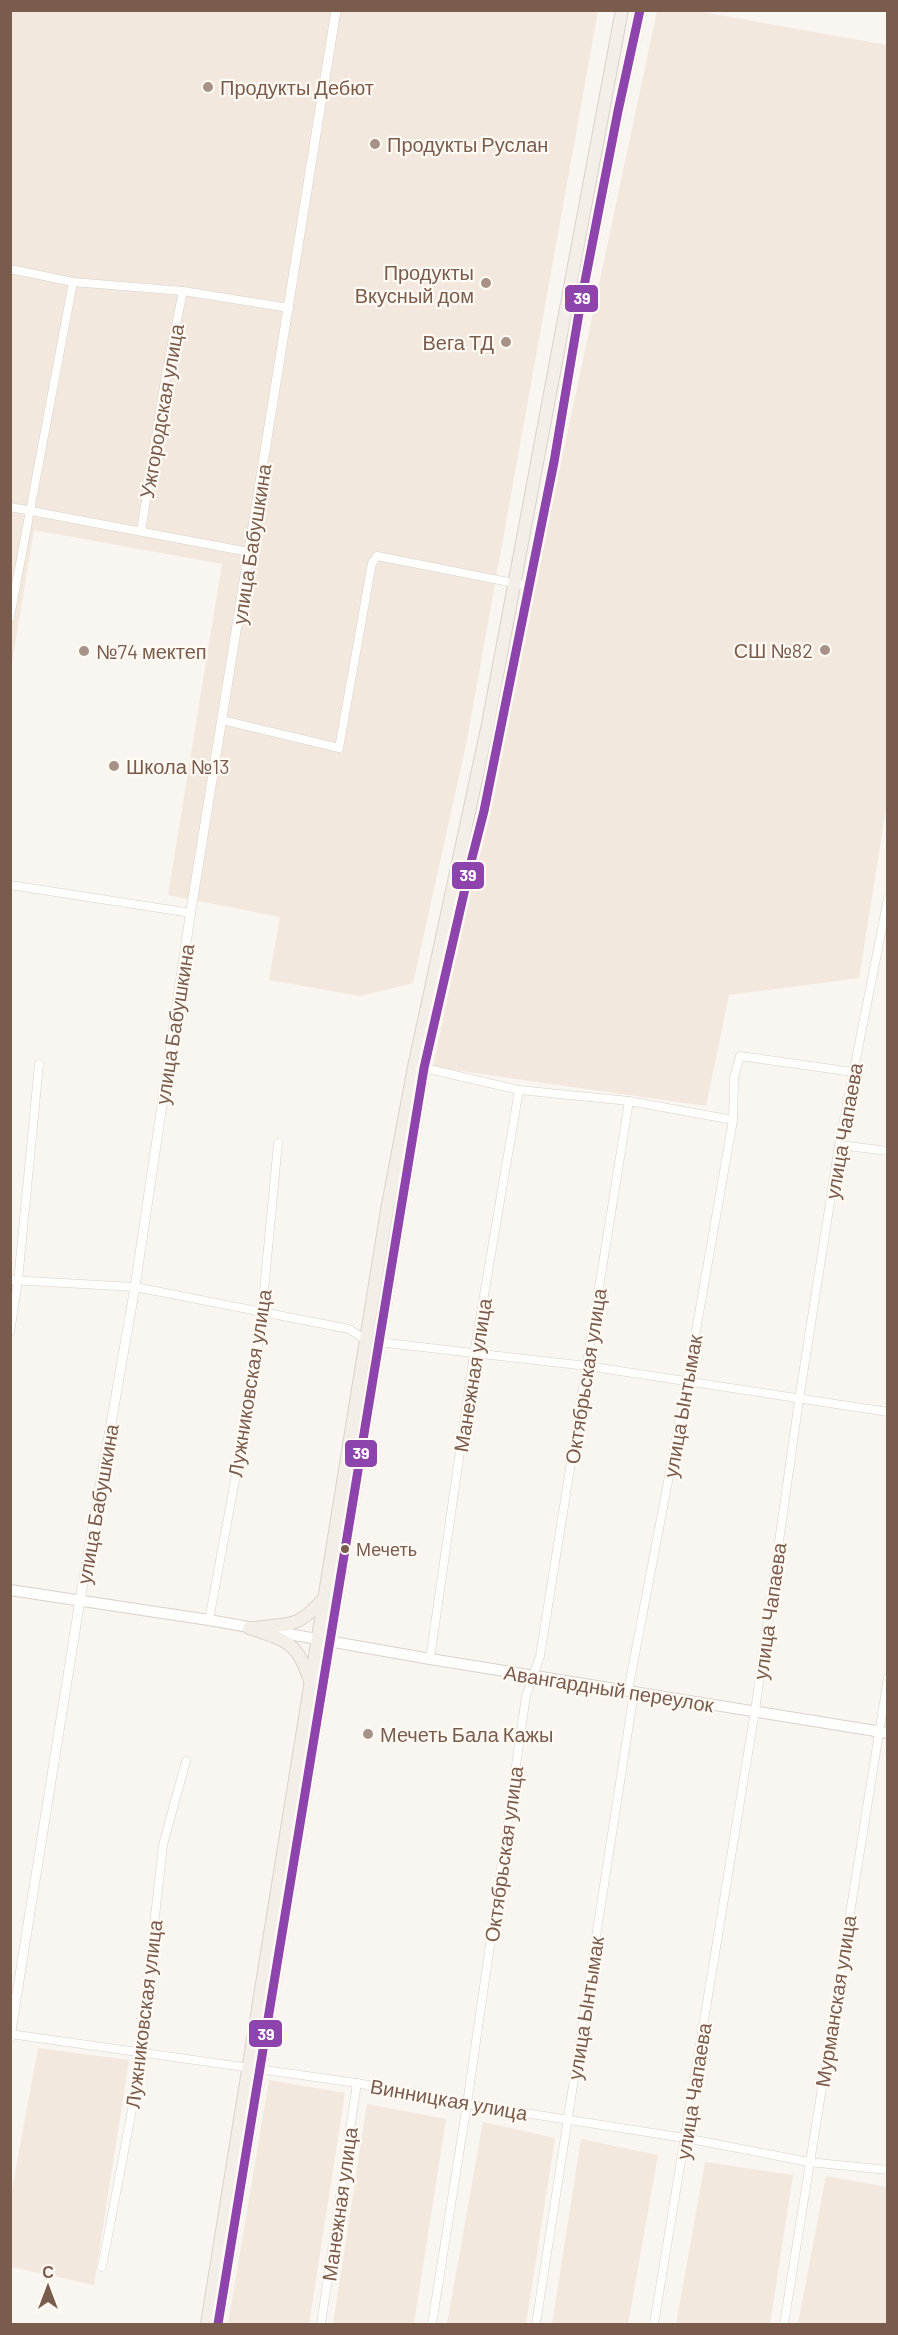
<svg xmlns="http://www.w3.org/2000/svg" width="898" height="2335" viewBox="0 0 898 2335" font-family="Barlow,sans-serif">
	<rect width="100%" height="100%" fill="#f9f5f0"/>
	<g fill="#f2e8de">
		<path d="M 11,11 L 598,11 L 466,745 L 413,983 L 360,996 L 269,980 L 280,917 L 168,895 L 222,564 L 34,530 L 11,668 Z"/>
		<path d="M 657,11 L 697,11 L 887,45 L 888,797 L 859,978 L 729,995 L 706,1106 L 433,1067 Z"/>
		<path d="M 38,2048 L 129,2060 L 94,2285 L 11,2267 L 11,2195 Z"/>
		<path d="M 269,2080 L 345,2093 L 309,2324 L 228,2324 Z"/>
		<path d="M 367,2104 L 446,2119 L 414,2324 L 333,2324 Z"/>
		<path d="M 483,2122 L 555,2138 L 526,2324 L 447,2324 Z"/>
		<path d="M 581,2139 L 658,2155 L 628,2324 L 552,2324 Z"/>
		<path d="M 705,2162 L 793,2175 L 770,2324 L 676,2324 Z"/>
		<path d="M 826,2176 L 887,2187 L 887,2324 L 798,2324 Z"/>
	</g>
	<g fill="none" stroke-linecap="round" stroke-linejoin="round">
		<defs>
			<g id="minor">
				<path d="M 10,269 L 73,282 L 183,291 L 289,308"/>
				<path d="M 10,507 L 249,552"/>
				<path d="M 141,531 L 166,374 L 183,291"/>
				<path d="M 10,617 L 73,282"/>
				<path d="M 222,720 L 339,748 L 372,563 L 377,556 L 529,586"/>
				<path d="M 10,885 L 191,913"/>
				<path d="M 424,1068 L 519,1090 L 629,1101 L 733,1120"/>
				<path d="M 839,1145 L 888,1151"/>
				<path d="M 10,1280 L 135,1287 L 349,1329 L 366,1340"/>
				<path d="M 10,1332 L 18,1281 L 39,1064"/>
				<path d="M 378,1342 L 587,1366 L 888,1412"/>
				<path d="M 209,1620 L 255,1372 L 262,1312 L 278,1143"/>
				<path d="M 430,1659 L 474,1354 L 519,1090"/>
				<path d="M 628,1691 L 687,1382 L 733,1120 L 734,1078 L 740,1056 L 853,1072"/>
				<path d="M 10,2034 L 357,2083 L 467,2104 L 685,2138 L 809,2162 L 888,2170"/>
				<path d="M 102,2267 L 135,2094 L 163,1845 L 186,1761"/>
				<path d="M 321,2324 L 357,2083"/>
				<path d="M 432,2324 L 467,2104 L 526,1696 L 540,1656 L 629,1101"/>
				<path d="M 536,2324 L 634,1692"/>
				<path d="M 654,2324 L 755,1711 L 799,1400 L 839,1145 L 888,898"/>
				<path d="M 784,2324 L 888,1677"/>
			</g>
			<path id="tertiary" d="M 10,2037 L 80,1600 L 135,1287 L 189,923 L 336,10"/>
			<path id="secondary" d="M 10,1590 L 209,1620 L 430,1659 L 888,1733"/>
			<g id="primary">
				<path d="M 249,1628 C 289,1641 298,1643 311,1684"/>
				<path d="M 254,1628 C 292,1623 297,1629 325,1597"/>
				<path d="M 207,2324 L 387,1210 L 414,1067 L 488,724 L 622,10"/>
				<path d="M 218,2324 L 424,1068 L 472,858 L 484,811 L 554,462 L 580,307 L 618,111 L 640,10"/>
			</g>
		</defs>
		<use href="#minor" stroke="#d7d1cb" stroke-width="9"/>
		<use href="#tertiary" stroke="#d7d1cb" stroke-width="10"/>
		<use href="#secondary" stroke="#d9d2cb" stroke-width="12"/>
		<use href="#primary" stroke="#dad1cc" stroke-width="14"/>
		<use href="#minor" stroke="#fefefd" stroke-width="8"/>
		<use href="#tertiary" stroke="#fefefd" stroke-width="9"/>
		<use href="#secondary" stroke="#fefefd" stroke-width="10"/>
		<use href="#primary" stroke="#f3eee8" stroke-width="12"/>
		<defs>
			<path id="bus-1" d="M 218,2324 L 424,1068 L 472,858 L 484,811 L 554,462 L 580,307 L 618,111 L 640,10"/>
		</defs>
		<use href="#bus-1" stroke="#fffaf3" stroke-width="14"/>
		<use href="#bus-1" stroke="#8e44ad" stroke-width="9"/>
	</g>
	<g fill="#a69286" stroke="#fffaf3" stroke-width="2">
		<circle cx="208" cy="87" r="6"/>
		<circle cx="375" cy="144" r="6"/>
		<circle cx="486" cy="283" r="6"/>
		<circle cx="506" cy="342" r="6"/>
		<circle cx="825" cy="650" r="6"/>
		<circle cx="84" cy="651" r="6"/>
		<circle cx="114" cy="766" r="6"/>
		<circle cx="368" cy="1734" r="6"/>
	</g>
	<circle fill="#7a5c4d" stroke="#fffaf3" stroke-width="2" cx="345" cy="1549" r="5"/>
	<g text-anchor="middle" dominant-baseline="central" stroke-width="4.5" stroke-linejoin="round" paint-order="stroke">
		<g font-size="18" fill="#7a5c4d" stroke="#fffaf3" text-anchor="start">
			<text x="356" y="1549">Мечеть</text>
		</g>
		<g font-size="20" fill="#7a5c4d" stroke="#fffaf3" text-anchor="start">
			<text x="220" y="87">Продукты Дебют</text>
			<text x="387" y="144">Продукты Руслан</text>
			<text x="474" y="272" text-anchor="end">Продукты<tspan x="474" dy="23">Вкусный дом</tspan></text>
			<text x="494" y="342" text-anchor="end">Вега ТД</text>
			<text x="813" y="650" text-anchor="end">СШ №82</text>
			<text x="96" y="651">№74 мектеп</text>
			<text x="126" y="766">Школа №13</text>
			<text x="380" y="1734">Мечеть Бала Кажы</text>
		</g>
		<g font-size="20" fill="#7a5c4d" stroke="#fffaf3">
			<text transform="translate(161 411) rotate(-80)">Ужгородская улица</text>
			<text transform="translate(251 544) rotate(-81)">улица Бабушкина</text>
			<text transform="translate(174 1024) rotate(-81)">улица Бабушкина</text>
			<text transform="translate(843 1131) rotate(-80)">улица Чапаева</text>
			<text transform="translate(472 1375) rotate(-81)">Манежная улица</text>
			<text transform="translate(585 1376) rotate(-81)">Октябрьская улица</text>
			<text transform="translate(249 1383) rotate(-81)">Лужниковская улица</text>
			<text transform="translate(682 1406) rotate(-80)">улица Ынтымак</text>
			<text transform="translate(97 1504) rotate(-80)">улица Бабушкина</text>
			<text transform="translate(769 1611) rotate(-82)">улица Чапаева</text>
			<text transform="translate(609 1688) rotate(9)">Авангардный переулок</text>
			<text transform="translate(503 1854) rotate(-82)">Октябрьская улица</text>
			<text transform="translate(835 2001) rotate(-81)">Мурманская улица</text>
			<text transform="translate(585 2008) rotate(-81)">улица Ынтымак</text>
			<text transform="translate(143 2014) rotate(-83)">Лужниковская улица</text>
			<text transform="translate(693 2091) rotate(-81)">улица Чапаева</text>
			<text transform="translate(449 2099) rotate(10)">Винницкая улица</text>
			<text transform="translate(339 2204) rotate(-82)">Манежная улица</text>
		</g>
	</g>
	<g stroke="#fffaf3" stroke-width="2">
		<rect x="564" y="284" width="35" height="29" rx="6" fill="#8e44ad"/>
		<rect x="451" y="861" width="34" height="29" rx="6" fill="#8e44ad"/>
		<rect x="344" y="1439" width="34" height="29" rx="6" fill="#8e44ad"/>
		<rect x="248" y="2019" width="35" height="29" rx="6" fill="#8e44ad"/>
	</g>
	<g font-size="16" text-anchor="middle" font-weight="bold" fill="#fff">
		<text x="582" y="304">39</text>
		<text x="468" y="881">39</text>
		<text x="361" y="1459">39</text>
		<text x="266" y="2040">39</text>
	</g>
	<rect width="898" height="2335" fill="none" stroke="#7a5c4d" stroke-width="24"/>
	<g transform="translate(48 2287)" stroke="#fffaf3" stroke-width="4.5" paint-order="stroke">
	<path d="M0-4.5L10 22L0 15L-10 22Z" fill="#7a5c4d"/>
	<text y="-9" font-size="16" font-weight="bold" text-anchor="middle" fill="#7a5c4d">С</text>
	</g>
</svg>
